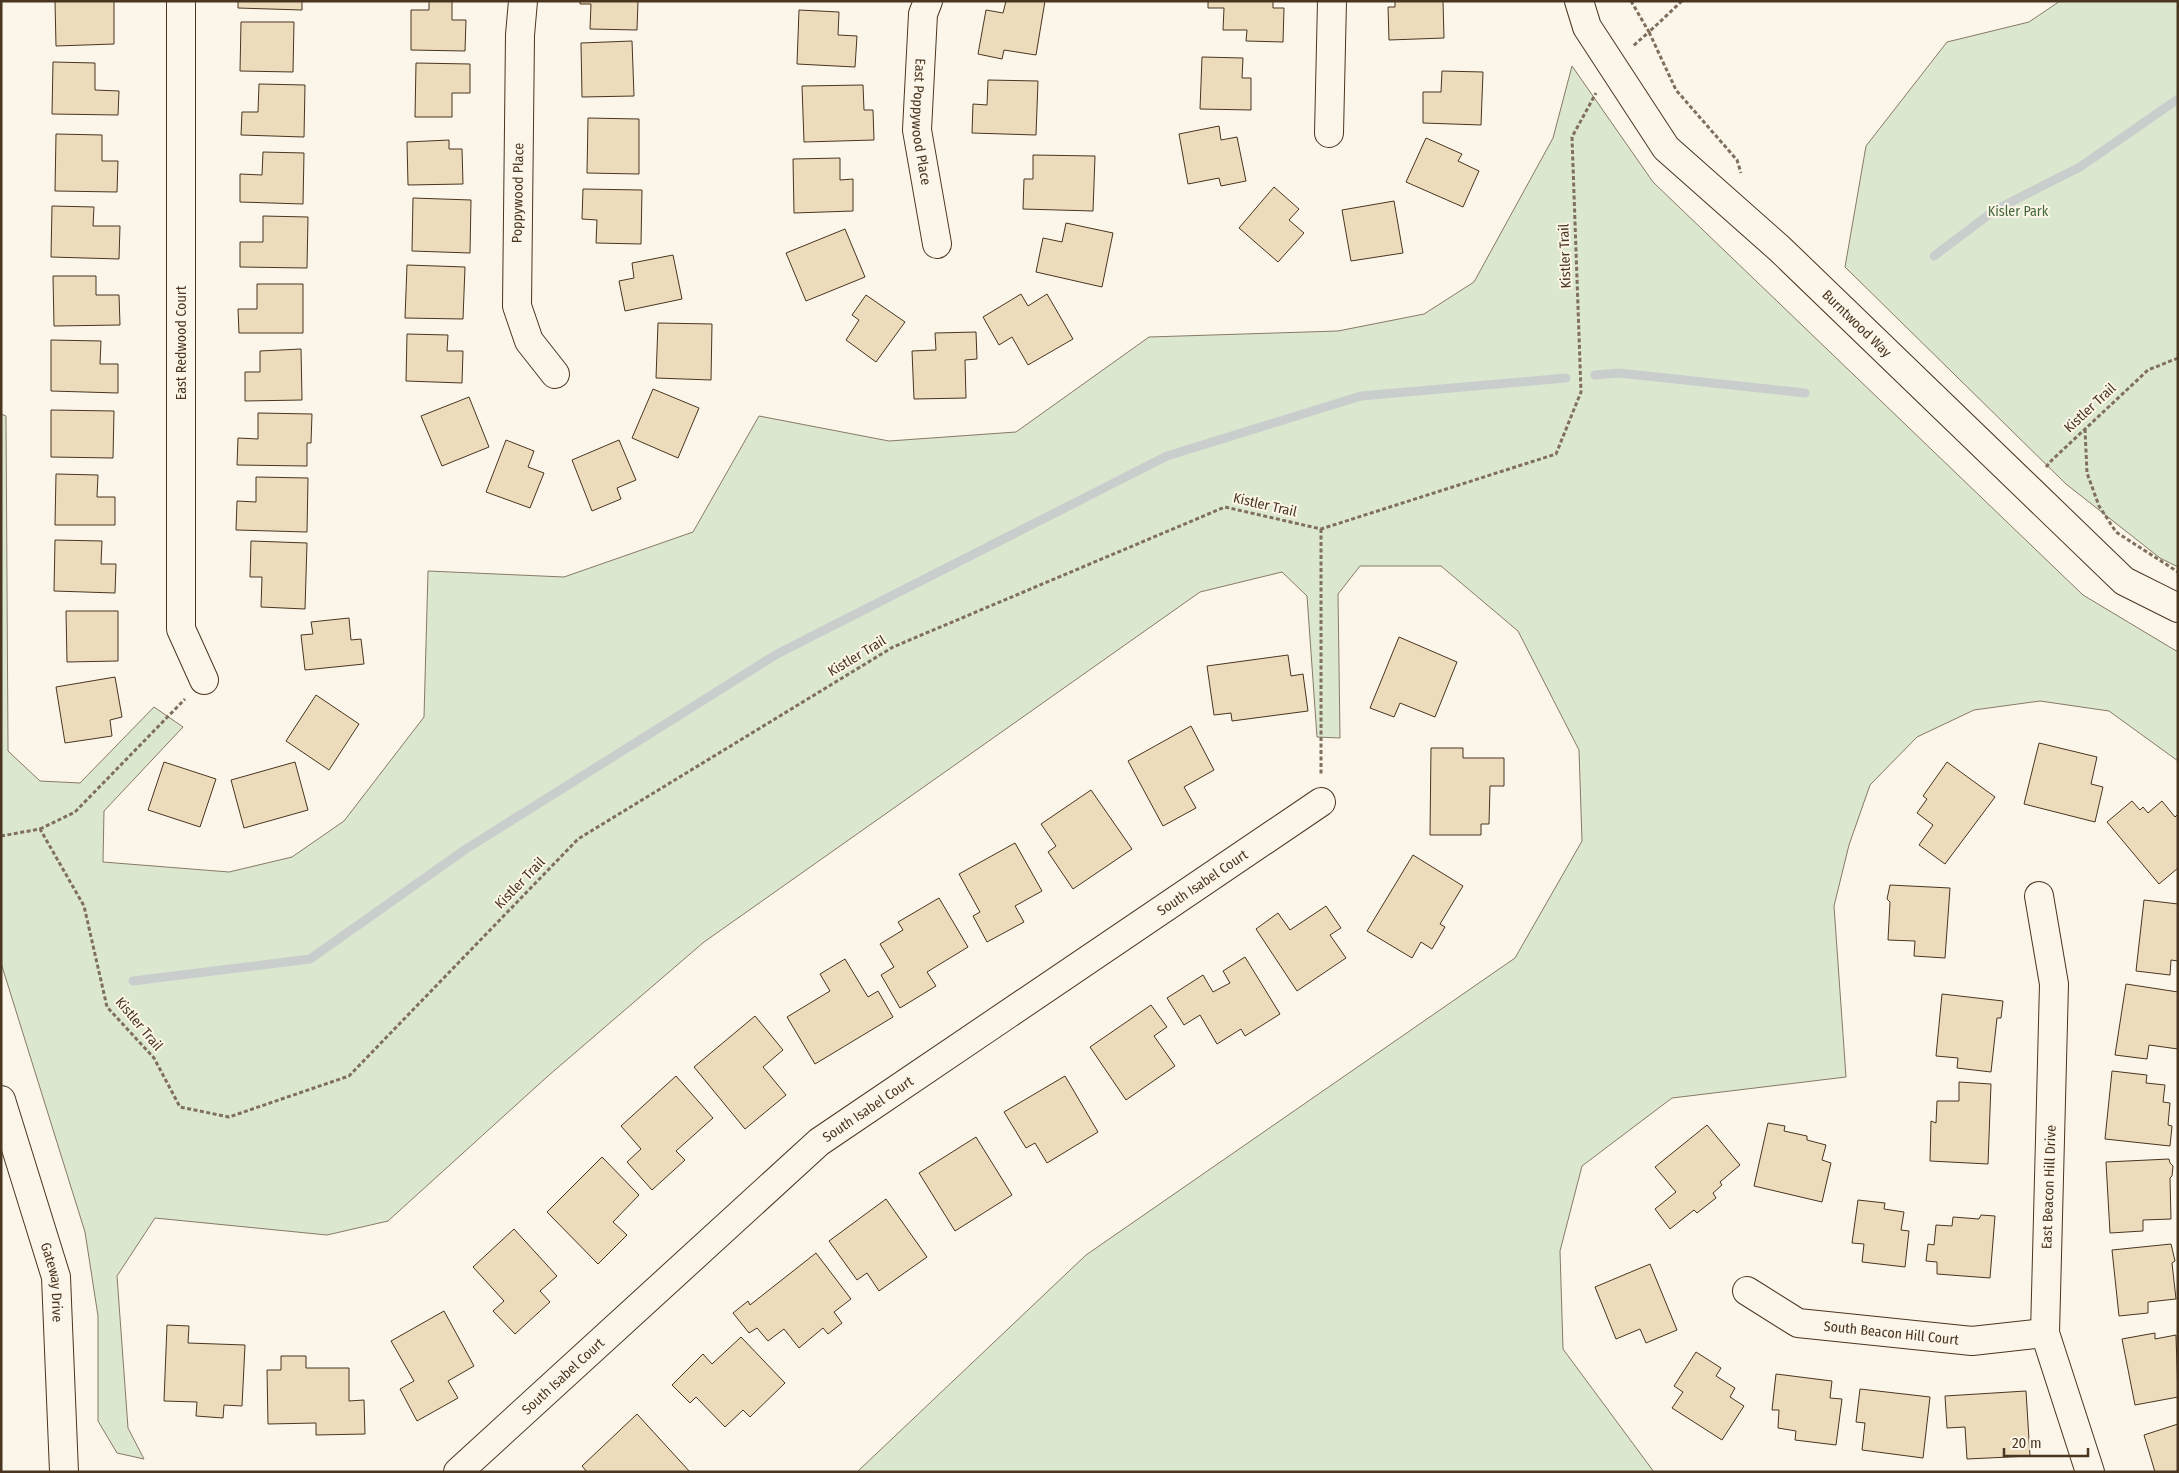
<svg xmlns="http://www.w3.org/2000/svg" width="2179" height="1473" viewBox="0 0 2179 1473" font-family="'Fira Sans Condensed',sans-serif">
	<rect width="100%" height="100%" fill="#fbf6e9"/>
	<g fill="#dce7d0" stroke="#887966">
		<path d="M 2060,1 L 2178,1 L 2178,567 L 2160,558 L 2066,484 L 1845,267 L 1866,146 L 1947,42 L 2029,22 Z"/>
		<path d="M 1572,66 L 1653,182 L 2083,595 L 2178,652 L 2178,761 L 2109,711 L 2040,701 L 1974,710 L 1917,737 L 1870,785 L 1849,845 L 1834,906 L 1846,1077 L 1672,1098 L 1582,1166 L 1560,1251 L 1563,1349 L 1654,1472 L 857,1472 L 1086,1255 L 1515,958 L 1582,841 L 1579,750 L 1518,631 L 1441,566 L 1360,566 L 1338,594 L 1340,738 L 1317,737 L 1307,596 L 1282,572 L 1200,592 L 704,942 L 548,1076 L 388,1221 L 327,1235 L 155,1218 L 117,1276 L 128,1428 L 144,1459 L 117,1453 L 98,1421 L 98,1316 L 85,1232 L 1,963 L 1,414 L 6,416 L 8,751 L 40,781 L 80,783 L 154,707 L 183,727 L 104,811 L 103,862 L 229,872 L 292,857 L 344,821 L 424,717 L 428,571 L 564,577 L 693,532 L 759,416 L 889,441 L 1016,432 L 1149,337 L 1338,331 L 1424,314 L 1474,282 L 1553,138 Z"/>
	</g>
	<g fill="none" stroke-linecap="round" stroke-linejoin="round">
		<g stroke="#c9cecd" stroke-width="9">
			<path d="M 1934,256 L 1995,210 L 2080,167 L 2178,99"/>
			<path d="M 1595,375 L 1619,373 L 1805,393"/>
			<path d="M 133,981 L 310,959 L 466,849 L 777,654 L 1167,456 L 1361,396 L 1566,378"/>
		</g>
	</g>
	<g fill="#ecdcbc" stroke="#4a3520">
		<path d="M 55,1 L 114,1 L 114,44 L 56,46 Z"/>
		<path d="M 238,1 L 302,1 L 302,10 L 238,8 Z"/>
		<path d="M 429,1 L 452,1 L 452,20 L 466,20 L 465,51 L 411,50 L 411,10 L 429,10 Z"/>
		<path d="M 580,1 L 638,1 L 637,30 L 590,29 L 591,4 L 580,4 Z"/>
		<path d="M 1006,1 L 1045,1 L 1036,55 L 1004,50 L 1002,59 L 978,54 L 986,10 L 1003,13 Z"/>
		<path d="M 1208,1 L 1273,1 L 1273,8 L 1284,8 L 1283,42 L 1246,41 L 1247,30 L 1223,30 L 1224,8 L 1208,8 Z"/>
		<path d="M 1395,1 L 1443,1 L 1444,38 L 1389,40 L 1388,7 L 1395,7 Z"/>
		<path d="M 799,10 L 839,12 L 838,35 L 857,36 L 855,67 L 797,64 Z"/>
		<path d="M 241,22 L 294,22 L 293,72 L 240,71 Z"/>
		<path d="M 632,41 L 634,96 L 582,97 L 581,43 Z"/>
		<path d="M 1202,57 L 1243,58 L 1242,78 L 1251,78 L 1251,110 L 1200,109 Z"/>
		<path d="M 53,62 L 95,63 L 95,90 L 119,91 L 118,115 L 52,114 Z"/>
		<path d="M 416,63 L 470,64 L 470,93 L 452,93 L 452,117 L 415,117 Z"/>
		<path d="M 1442,71 L 1483,72 L 1481,125 L 1423,123 L 1423,92 L 1441,92 Z"/>
		<path d="M 988,80 L 1038,81 L 1036,135 L 972,133 L 973,104 L 987,105 Z"/>
		<path d="M 259,84 L 305,85 L 304,137 L 241,135 L 242,112 L 258,112 Z"/>
		<path d="M 863,85 L 864,110 L 873,110 L 874,140 L 804,142 L 802,86 Z"/>
		<path d="M 588,118 L 639,119 L 639,174 L 587,173 Z"/>
		<path d="M 1219,126 L 1221,140 L 1237,137 L 1246,181 L 1221,186 L 1219,178 L 1188,184 L 1179,134 Z"/>
		<path d="M 56,134 L 102,135 L 102,161 L 118,161 L 117,192 L 55,191 Z"/>
		<path d="M 1426,138 L 1462,154 L 1458,161 L 1479,171 L 1463,207 L 1406,182 Z"/>
		<path d="M 449,140 L 449,149 L 462,149 L 463,184 L 408,185 L 407,142 Z"/>
		<path d="M 263,152 L 304,153 L 303,204 L 240,202 L 240,174 L 262,175 Z"/>
		<path d="M 1033,155 L 1095,156 L 1093,211 L 1023,209 L 1024,179 L 1033,179 Z"/>
		<path d="M 840,158 L 840,180 L 853,179 L 853,211 L 794,213 L 793,159 Z"/>
		<path d="M 1274,187 L 1299,209 L 1289,220 L 1304,233 L 1278,262 L 1239,228 Z"/>
		<path d="M 583,189 L 642,190 L 641,244 L 596,243 L 597,220 L 582,219 Z"/>
		<path d="M 413,198 L 471,200 L 470,253 L 412,251 Z"/>
		<path d="M 1394,201 L 1403,253 L 1351,261 L 1342,210 Z"/>
		<path d="M 52,206 L 94,207 L 93,226 L 120,226 L 119,259 L 51,257 Z"/>
		<path d="M 263,216 L 308,217 L 307,268 L 240,267 L 240,242 L 263,242 Z"/>
		<path d="M 1066,223 L 1113,233 L 1102,287 L 1036,272 L 1043,238 L 1062,242 Z"/>
		<path d="M 845,229 L 865,277 L 806,301 L 786,253 Z"/>
		<path d="M 673,255 L 682,299 L 625,311 L 619,281 L 634,278 L 632,263 Z"/>
		<path d="M 407,265 L 465,267 L 463,319 L 405,318 Z"/>
		<path d="M 53,276 L 96,276 L 96,295 L 119,295 L 120,325 L 54,326 Z"/>
		<path d="M 257,284 L 303,284 L 303,333 L 239,333 L 238,309 L 257,309 Z"/>
		<path d="M 1021,294 L 1028,306 L 1047,294 L 1073,339 L 1028,365 L 1012,337 L 999,345 L 983,317 Z"/>
		<path d="M 866,295 L 905,322 L 876,362 L 846,340 L 859,320 L 852,315 Z"/>
		<path d="M 658,323 L 712,324 L 711,380 L 656,378 Z"/>
		<path d="M 976,332 L 977,359 L 965,360 L 966,398 L 914,399 L 912,351 L 936,350 L 935,333 Z"/>
		<path d="M 407,334 L 448,335 L 447,351 L 463,351 L 462,383 L 406,381 Z"/>
		<path d="M 51,340 L 101,341 L 100,364 L 118,364 L 118,393 L 51,391 Z"/>
		<path d="M 301,349 L 302,400 L 245,401 L 245,372 L 260,372 L 260,351 Z"/>
		<path d="M 653,389 L 699,408 L 678,458 L 632,438 Z"/>
		<path d="M 469,397 L 489,447 L 442,466 L 421,416 Z"/>
		<path d="M 51,410 L 114,411 L 113,458 L 51,457 Z"/>
		<path d="M 258,413 L 312,414 L 311,443 L 307,443 L 307,466 L 237,465 L 238,438 L 258,439 Z"/>
		<path d="M 506,440 L 534,451 L 528,467 L 544,473 L 530,508 L 486,492 Z"/>
		<path d="M 619,440 L 636,480 L 617,488 L 621,499 L 592,511 L 572,460 Z"/>
		<path d="M 56,474 L 98,475 L 97,497 L 115,497 L 115,525 L 55,525 Z"/>
		<path d="M 256,477 L 308,478 L 307,532 L 236,530 L 237,501 L 256,502 Z"/>
		<path d="M 55,540 L 102,541 L 101,564 L 116,564 L 115,593 L 54,591 Z"/>
		<path d="M 251,541 L 307,543 L 305,609 L 261,607 L 262,577 L 250,577 Z"/>
		<path d="M 66,611 L 118,611 L 118,661 L 67,662 Z"/>
		<path d="M 349,618 L 351,640 L 361,639 L 364,664 L 305,670 L 301,635 L 313,634 L 311,622 Z"/>
		<path d="M 1399,637 L 1457,662 L 1435,717 L 1400,703 L 1394,717 L 1370,708 Z"/>
		<path d="M 1288,655 L 1291,676 L 1303,674 L 1308,711 L 1232,721 L 1231,713 L 1214,715 L 1207,666 Z"/>
		<path d="M 115,677 L 122,717 L 110,720 L 112,736 L 65,743 L 56,687 Z"/>
		<path d="M 316,695 L 359,724 L 329,770 L 286,741 Z"/>
		<path d="M 1191,726 L 1214,770 L 1184,787 L 1196,808 L 1163,826 L 1128,761 Z"/>
		<path d="M 2039,743 L 2097,757 L 2091,784 L 2103,787 L 2095,822 L 2024,804 Z"/>
		<path d="M 1431,748 L 1463,748 L 1463,758 L 1504,758 L 1504,786 L 1490,786 L 1489,824 L 1481,824 L 1481,835 L 1430,835 Z"/>
		<path d="M 164,762 L 216,779 L 200,827 L 148,810 Z"/>
		<path d="M 295,762 L 308,810 L 244,828 L 231,780 Z"/>
		<path d="M 1947,762 L 1995,797 L 1945,864 L 1919,845 L 1933,825 L 1917,813 L 1927,799 L 1923,796 Z"/>
		<path d="M 1091,790 L 1132,849 L 1073,889 L 1048,852 L 1056,846 L 1041,824 Z"/>
		<path d="M 2132,801 L 2140,810 L 2143,807 L 2148,813 L 2162,801 L 2175,817 L 2178,814 L 2178,868 L 2159,884 L 2107,822 Z"/>
		<path d="M 1015,843 L 1042,891 L 1015,906 L 1024,922 L 987,942 L 973,916 L 980,912 L 959,874 Z"/>
		<path d="M 1413,855 L 1463,886 L 1440,924 L 1445,927 L 1432,949 L 1421,942 L 1412,958 L 1367,931 Z"/>
		<path d="M 1890,885 L 1950,888 L 1945,958 L 1914,956 L 1915,941 L 1888,940 L 1890,902 L 1887,899 Z"/>
		<path d="M 939,898 L 968,947 L 927,972 L 936,986 L 900,1008 L 881,975 L 894,967 L 880,944 L 903,930 L 898,922 Z"/>
		<path d="M 2144,900 L 2178,904 L 2178,961 L 2171,960 L 2170,975 L 2136,971 Z"/>
		<path d="M 1326,906 L 1341,928 L 1330,935 L 1346,958 L 1297,991 L 1256,929 L 1278,913 L 1290,930 Z"/>
		<path d="M 1245,957 L 1280,1014 L 1245,1036 L 1241,1029 L 1217,1044 L 1200,1015 L 1184,1025 L 1167,998 L 1203,975 L 1213,992 L 1230,983 L 1223,971 Z"/>
		<path d="M 845,959 L 868,997 L 878,991 L 893,1017 L 815,1064 L 787,1017 L 830,991 L 820,974 Z"/>
		<path d="M 2126,984 L 2178,992 L 2178,1049 L 2149,1045 L 2147,1059 L 2115,1055 Z"/>
		<path d="M 1942,994 L 2003,1001 L 2001,1018 L 1997,1018 L 1991,1072 L 1957,1068 L 1958,1058 L 1936,1056 Z"/>
		<path d="M 1151,1005 L 1167,1027 L 1154,1036 L 1175,1066 L 1126,1100 L 1090,1047 Z"/>
		<path d="M 755,1016 L 783,1050 L 763,1067 L 786,1095 L 745,1129 L 694,1067 Z"/>
		<path d="M 2112,1071 L 2147,1075 L 2146,1083 L 2165,1085 L 2163,1102 L 2170,1103 L 2168,1125 L 2172,1126 L 2170,1146 L 2105,1139 Z"/>
		<path d="M 676,1076 L 713,1118 L 676,1151 L 685,1160 L 652,1190 L 627,1162 L 641,1149 L 621,1126 Z"/>
		<path d="M 1065,1076 L 1098,1132 L 1047,1163 L 1035,1143 L 1026,1148 L 1004,1112 Z"/>
		<path d="M 1959,1082 L 1991,1084 L 1988,1164 L 1930,1161 L 1931,1121 L 1936,1123 L 1937,1101 L 1959,1101 Z"/>
		<path d="M 1768,1123 L 1785,1126 L 1784,1131 L 1807,1136 L 1807,1140 L 1826,1145 L 1822,1160 L 1831,1163 L 1822,1202 L 1754,1186 Z"/>
		<path d="M 1707,1125 L 1740,1165 L 1720,1182 L 1722,1185 L 1713,1193 L 1716,1198 L 1697,1213 L 1694,1210 L 1670,1229 L 1655,1209 L 1676,1192 L 1655,1167 Z"/>
		<path d="M 976,1137 L 1012,1195 L 955,1231 L 919,1173 Z"/>
		<path d="M 602,1157 L 639,1195 L 613,1222 L 627,1235 L 598,1264 L 547,1212 Z"/>
		<path d="M 2169,1159 L 2170,1163 L 2173,1166 L 2172,1176 L 2170,1178 L 2171,1219 L 2143,1220 L 2143,1231 L 2110,1233 L 2106,1162 Z"/>
		<path d="M 886,1199 L 927,1257 L 879,1291 L 867,1273 L 857,1280 L 829,1241 Z"/>
		<path d="M 1858,1200 L 1885,1203 L 1884,1209 L 1904,1212 L 1901,1230 L 1909,1231 L 1905,1267 L 1862,1262 L 1864,1244 L 1852,1243 Z"/>
		<path d="M 1981,1215 L 1995,1216 L 1990,1278 L 1937,1274 L 1937,1262 L 1926,1261 L 1928,1244 L 1934,1245 L 1936,1225 L 1952,1226 L 1953,1217 L 1979,1219 Z"/>
		<path d="M 514,1229 L 557,1276 L 540,1291 L 550,1302 L 515,1334 L 493,1311 L 504,1301 L 473,1267 Z"/>
		<path d="M 2171,1244 L 2175,1261 L 2172,1263 L 2176,1299 L 2148,1302 L 2148,1313 L 2119,1316 L 2112,1250 Z"/>
		<path d="M 816,1253 L 851,1299 L 834,1312 L 842,1323 L 828,1334 L 823,1328 L 799,1348 L 784,1329 L 768,1341 L 757,1328 L 749,1333 L 733,1313 L 748,1301 L 750,1305 Z"/>
		<path d="M 1650,1264 L 1677,1330 L 1646,1343 L 1640,1329 L 1616,1339 L 1595,1287 Z"/>
		<path d="M 444,1311 L 474,1366 L 448,1381 L 458,1398 L 417,1421 L 400,1389 L 414,1381 L 391,1341 Z"/>
		<path d="M 167,1325 L 189,1326 L 188,1343 L 245,1345 L 242,1406 L 224,1405 L 223,1418 L 196,1416 L 197,1402 L 164,1401 Z"/>
		<path d="M 2155,1333 L 2155,1339 L 2176,1335 L 2178,1397 L 2135,1405 L 2122,1339 Z"/>
		<path d="M 741,1337 L 785,1383 L 750,1417 L 743,1410 L 725,1427 L 696,1397 L 690,1403 L 672,1385 L 703,1354 L 712,1364 Z"/>
		<path d="M 1696,1352 L 1721,1368 L 1716,1376 L 1735,1388 L 1730,1397 L 1744,1406 L 1722,1440 L 1672,1408 L 1683,1392 L 1674,1386 Z"/>
		<path d="M 281,1356 L 306,1356 L 306,1368 L 349,1368 L 349,1401 L 364,1400 L 365,1434 L 316,1435 L 316,1423 L 268,1424 L 267,1370 L 281,1370 Z"/>
		<path d="M 1776,1374 L 1832,1381 L 1830,1398 L 1842,1399 L 1836,1445 L 1795,1440 L 1796,1431 L 1778,1428 L 1779,1410 L 1772,1410 Z"/>
		<path d="M 1860,1389 L 1930,1397 L 1923,1458 L 1862,1450 L 1865,1423 L 1856,1422 Z"/>
		<path d="M 2026,1391 L 2030,1456 L 1967,1459 L 1965,1427 L 1947,1428 L 1945,1396 Z"/>
		<path d="M 637,1414 L 690,1472 L 587,1472 L 582,1466 Z"/>
		<path d="M 2178,1424 L 2178,1472 L 2155,1472 L 2144,1435 Z"/>
	</g>
	<g fill="none" stroke-linecap="round" stroke-linejoin="round">
		<defs>
			<g id="minor">
				<path d="M 181,1 L 181,629 L 204,680"/>
				<path d="M 523,1 L 520,35 L 517,306 L 529,341 L 555,374"/>
				<path id="s1" d="M 928,1 L 923,14 L 917,130 L 937,244"/>
				<path id="s2" d="M 1579,1 L 1587,27 L 1666,148 L 1780,249 L 2124,581 L 2178,608"/>
				<path d="M 1329,133 L 1332,1"/>
				<path d="M 2039,896 L 2054,984 L 2045,1333 L 2090,1472"/>
				<path id="s3" d="M 1,1100 L 56,1277 L 64,1472"/>
				<path id="s4" d="M 1747,1291 L 1798,1323 L 1972,1341 L 2045,1333"/>
				<path id="s5" d="M 458,1472 L 819,1142 L 1321,802"/>
			</g>
		</defs>
		<use href="#minor" stroke="#4a3520" stroke-width="30"/>
		<g stroke="#7f6f5c" stroke-width="3" stroke-dasharray="4 2.5" stroke-linecap="butt">
			<path d="M 1631,1 L 1649,32 L 1633,46"/>
			<path d="M 1682,1 L 1649,32 L 1676,90 L 1737,160 L 1741,173"/>
			<path d="M 2085,429 L 2087,473 L 2099,506 L 2116,532 L 2178,572"/>
			<path d="M 2046,467 L 2052,460 L 2148,370 L 2178,358"/>
			<path d="M 1321,529 L 1321,776"/>
			<path d="M 40,829 L 75,812 L 185,699"/>
			<path d="M 1,836 L 40,829 L 84,906 L 107,1007 L 154,1058 L 180,1107 L 229,1117 L 349,1076 L 578,839 L 893,647 L 1225,507 L 1321,529 L 1556,454 L 1581,392 L 1572,137 L 1596,93"/>
		</g>
		<use href="#minor" stroke="#fbf6e9" stroke-width="28"/>
	</g>
	<g text-anchor="middle" dominant-baseline="central" stroke-width="4" stroke-linejoin="round" paint-order="stroke">
		<g font-size="14" fill="#4a3520" stroke="#fbf6e9">
			<text stroke="none"><textPath href="#s1" startOffset="122">East Poppywood Place</textPath></text>
			<text transform="translate(518 193) rotate(-89)">Poppywood Place</text>
			<text transform="translate(1565 256) rotate(-92)">Kistler Trail</text>
			<text stroke="none"><textPath href="#s2" startOffset="431">Burntwood Way</textPath></text>
			<text transform="translate(181 343) rotate(-90)">East Redwood Court</text>
			<text transform="translate(2090 408) rotate(-43)">Kistler Trail</text>
			<text transform="translate(1265 505) rotate(13)">Kistler Trail</text>
			<text transform="translate(857 656) rotate(-31)">Kistler Trail</text>
			<text stroke="none"><textPath href="#s5" startOffset="952">South Isabel Court</textPath></text>
			<text transform="translate(520 883) rotate(-46)">Kistler Trail</text>
			<text transform="translate(139 1024) rotate(50)">Kistler Trail</text>
			<text stroke="none"><textPath href="#s5" startOffset="548">South Isabel Court</textPath></text>
			<text transform="translate(2049 1187) rotate(-88)">East Beacon Hill Drive</text>
			<text stroke="none"><textPath href="#s3" startOffset="190">Gateway Drive</textPath></text>
			<text stroke="none"><textPath href="#s4" startOffset="154">South Beacon Hill Court</textPath></text>
			<text stroke="none"><textPath href="#s5" startOffset="142">South Isabel Court</textPath></text>
		</g>
		<g font-size="14" fill="#436837" stroke="#fbf6e9">
			<text x="2018" y="211">Kisler Park</text>
		</g>
	</g>
	<rect width="2179" height="1473" fill="none" stroke="#4a3520" stroke-width="5"/>
	<path d="M2004 1448v8h84v-8" fill="none" stroke="#4a3520" stroke-width="2.5"/>
	<text x="2012" y="1448" font-size="15" fill="#4a3520" stroke="#fbf6e9" stroke-width="4" paint-order="stroke">20 m</text>
</svg>
